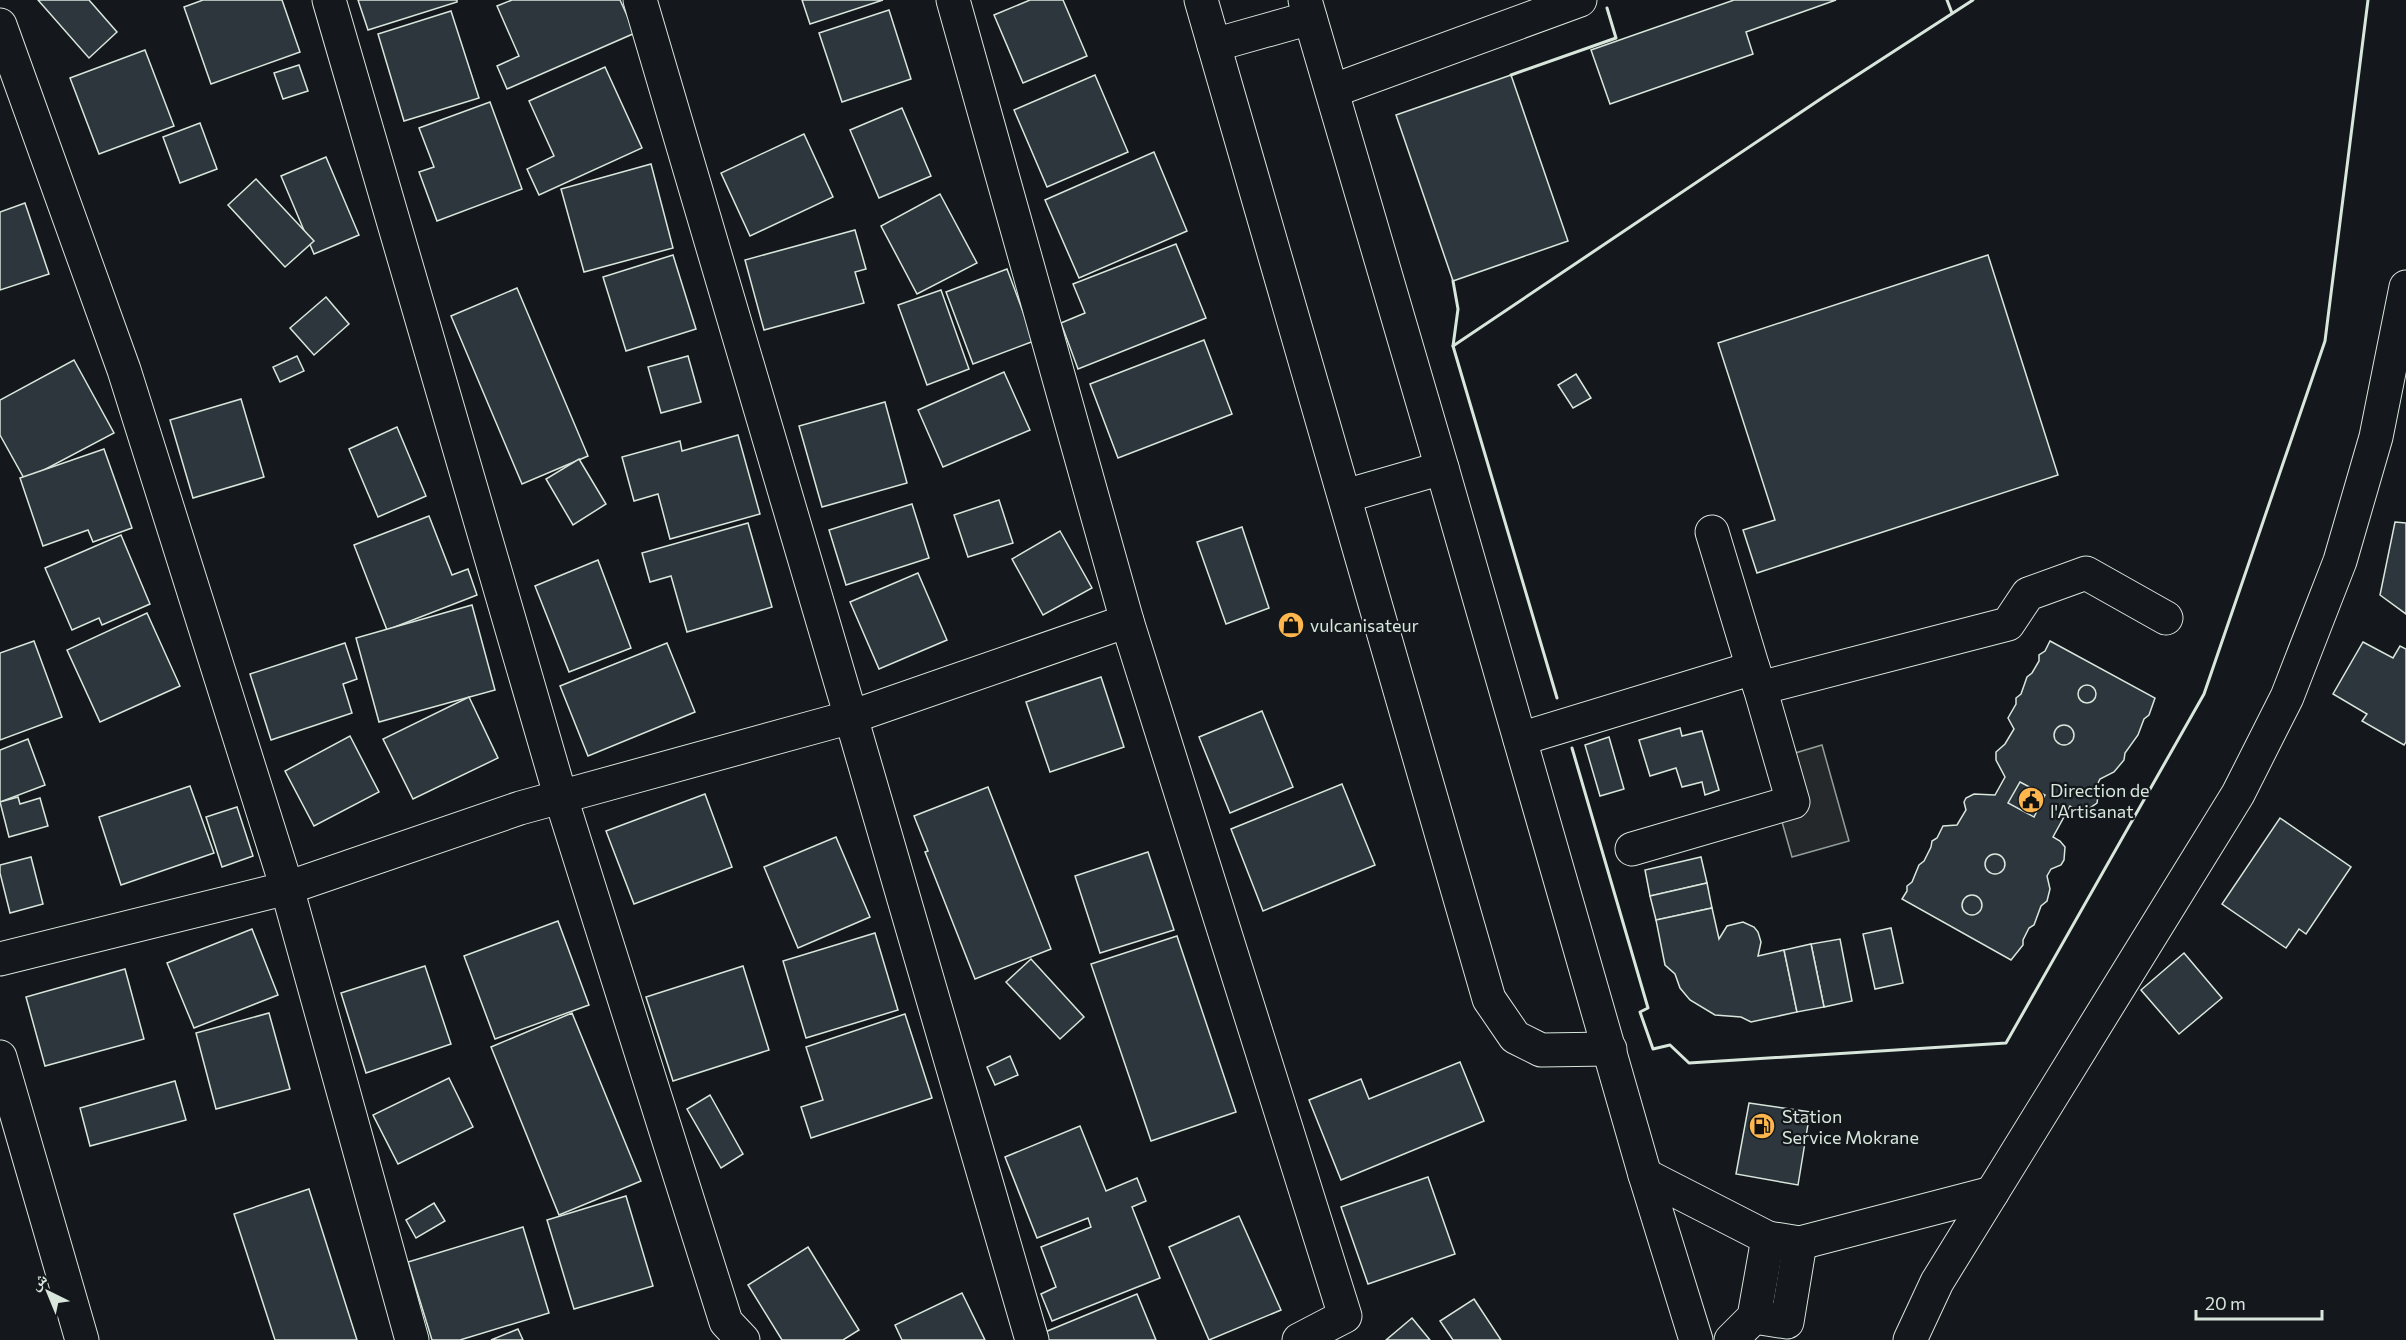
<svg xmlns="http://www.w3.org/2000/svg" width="2406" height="1340" viewBox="0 0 2406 1340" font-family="Commissioner,'Noto Naskh Arabic',sans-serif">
	<rect width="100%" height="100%" fill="#14181c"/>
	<path fill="#24282b" stroke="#939e99" stroke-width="1.5" d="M 1822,745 L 1849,841 L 1792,857 L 1765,762 Z"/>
	<g fill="#2c363c" stroke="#d8e6dc" stroke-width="1.5">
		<path d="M 38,0 L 89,0 L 117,32 L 89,58 Z"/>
		<path d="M 203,0 L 282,0 L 300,52 L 211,84 L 184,7 Z"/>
		<path d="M 358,0 L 457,0 L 457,2 L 368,30 Z"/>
		<path d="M 512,0 L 620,0 L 635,33 L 507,89 L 497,66 L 519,56 L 497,6 Z"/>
		<path d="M 802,0 L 883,0 L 810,24 Z"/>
		<path d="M 1030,0 L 1063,0 L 1087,56 L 1023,83 L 994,15 Z"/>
		<path d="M 1734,0 L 1836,0 L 1746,32 L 1753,54 L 1610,104 L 1591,50 Z"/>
		<path d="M 889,10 L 911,79 L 842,102 L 819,33 Z"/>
		<path d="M 451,11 L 479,98 L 404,121 L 378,34 Z"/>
		<path d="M 145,50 L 174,126 L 99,154 L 70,78 Z"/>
		<path d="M 299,65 L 308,91 L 283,99 L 274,73 Z"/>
		<path d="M 605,67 L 642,148 L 539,195 L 527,169 L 554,156 L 529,101 Z"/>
		<path d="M 1095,75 L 1128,152 L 1047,187 L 1014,110 Z"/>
		<path d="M 1511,75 L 1568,241 L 1453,281 L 1396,115 Z"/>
		<path d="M 490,102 L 522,189 L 437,221 L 419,172 L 434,167 L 419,128 Z"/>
		<path d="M 902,108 L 931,176 L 879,198 L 850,130 Z"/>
		<path d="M 200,123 L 217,169 L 180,183 L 163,137 Z"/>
		<path d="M 804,134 L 833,197 L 750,236 L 721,173 Z"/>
		<path d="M 1154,152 L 1187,231 L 1079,278 L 1045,200 Z"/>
		<path d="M 326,157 L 359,235 L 314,254 L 281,176 Z"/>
		<path d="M 651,164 L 673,248 L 584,272 L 561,189 Z"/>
		<path d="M 256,179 L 314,241 L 285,267 L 228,205 Z"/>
		<path d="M 940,194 L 977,263 L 917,294 L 881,226 Z"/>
		<path d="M 25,203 L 49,274 L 0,290 L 0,212 Z"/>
		<path d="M 855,230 L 866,269 L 855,272 L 864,303 L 764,330 L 745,260 Z"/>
		<path d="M 1176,244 L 1206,318 L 1078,369 L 1061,323 L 1085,313 L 1073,284 Z"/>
		<path d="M 673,255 L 696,329 L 626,351 L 603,277 Z"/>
		<path d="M 1988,255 L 2058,475 L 1757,573 L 1743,530 L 1775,520 L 1718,343 Z"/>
		<path d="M 1007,269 L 1034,341 L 973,364 L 946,292 Z"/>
		<path d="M 517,288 L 588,456 L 522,484 L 451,316 Z"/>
		<path d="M 941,290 L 969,369 L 927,385 L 898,305 Z"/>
		<path d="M 326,297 L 349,324 L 314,355 L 290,328 Z"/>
		<path d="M 1204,340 L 1232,414 L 1118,458 L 1090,384 Z"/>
		<path d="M 297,356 L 304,371 L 280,382 L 273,367 Z"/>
		<path d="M 688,356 L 701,402 L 661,413 L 648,367 Z"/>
		<path d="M 74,360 L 114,433 L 25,480 L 0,435 L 0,400 Z"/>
		<path d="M 1004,372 L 1030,430 L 943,467 L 918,410 Z"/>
		<path d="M 1576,374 L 1591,398 L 1573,408 L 1558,385 Z"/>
		<path d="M 241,399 L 264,477 L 193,498 L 170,420 Z"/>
		<path d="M 885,402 L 907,483 L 822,507 L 799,426 Z"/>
		<path d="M 397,427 L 426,496 L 378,517 L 349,449 Z"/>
		<path d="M 738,435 L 760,514 L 670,539 L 658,494 L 634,501 L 622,457 L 680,441 L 682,451 Z"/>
		<path d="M 104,449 L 132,528 L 93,542 L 88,530 L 43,546 L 20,478 Z"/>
		<path d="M 579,459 L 606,504 L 573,525 L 546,479 Z"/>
		<path d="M 999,500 L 1013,543 L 968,557 L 954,515 Z"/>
		<path d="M 912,504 L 929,558 L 846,585 L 829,530 Z"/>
		<path d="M 429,516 L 452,575 L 468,569 L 477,595 L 387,630 L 354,545 Z"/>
		<path d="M 2395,522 L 2406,523 L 2406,614 L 2380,595 Z"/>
		<path d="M 748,523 L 772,607 L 687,632 L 671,576 L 650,582 L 642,553 Z"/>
		<path d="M 1242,527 L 1269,608 L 1226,624 L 1197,542 Z"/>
		<path d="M 1060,531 L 1092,588 L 1043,615 L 1012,559 Z"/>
		<path d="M 121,535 L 150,604 L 102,625 L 99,618 L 72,630 L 45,568 Z"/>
		<path d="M 598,560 L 631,648 L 569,672 L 535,586 Z"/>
		<path d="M 918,573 L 947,640 L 879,669 L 850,602 Z"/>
		<path d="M 472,605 L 495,690 L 379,722 L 356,638 Z"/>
		<path d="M 147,613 L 180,686 L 100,722 L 67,650 Z"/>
		<path d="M 34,641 L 62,717 L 0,740 L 0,653 Z"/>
		<path d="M 2050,641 L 2155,698 L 2149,715 L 2144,719 L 2138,735 L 2125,753 L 2124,760 L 2114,772 L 2100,779 L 2096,787 L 2098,796 L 2097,803 L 2084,812 L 2079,812 L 2070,806 L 2053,837 L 2060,841 L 2065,847 L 2064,860 L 2061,865 L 2051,869 L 2047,876 L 2050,889 L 2047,901 L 2041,906 L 2034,925 L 2029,928 L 2023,940 L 2023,945 L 2011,960 L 1902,899 L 1907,891 L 1907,886 L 1912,882 L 1919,865 L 1924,861 L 1931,847 L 1932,841 L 1937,838 L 1943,826 L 1957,825 L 1966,810 L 1964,802 L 1966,798 L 1974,794 L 1995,795 L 2005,777 L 1996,760 L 1996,752 L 2005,744 L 2014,729 L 2008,718 L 2016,704 L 2016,698 L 2021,694 L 2027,677 L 2032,673 L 2039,661 L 2039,655 L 2045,651 Z"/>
		<path d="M 2363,642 L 2393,658 L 2400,646 L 2406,649 L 2406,742 L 2404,745 L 2362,721 L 2367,714 L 2333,694 Z"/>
		<path d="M 345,643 L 357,679 L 343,684 L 352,713 L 271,740 L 250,674 Z"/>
		<path d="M 667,643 L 695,712 L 588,756 L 560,686 Z"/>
		<path d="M 1101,677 L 1124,747 L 1050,772 L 1026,702 Z"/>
		<circle cx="2087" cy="694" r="9"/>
		<path d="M 469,697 L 498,758 L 413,799 L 383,739 Z"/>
		<path d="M 1262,711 L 1293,787 L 1230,813 L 1199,737 Z"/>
		<circle cx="2064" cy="735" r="10"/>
		<path d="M 1680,728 L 1682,736 L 1702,731 L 1719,790 L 1705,795 L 1702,782 L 1682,787 L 1676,768 L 1650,776 L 1639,740 Z"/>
		<path d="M 350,736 L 379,792 L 314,826 L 285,771 Z"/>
		<path d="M 1609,737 L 1624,789 L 1600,796 L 1585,745 Z"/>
		<path d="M 28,739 L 45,785 L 0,802 L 0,750 Z"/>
		<path d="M 2020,782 L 2045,795 L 2034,817 L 2008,803 Z"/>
		<path d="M 1342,784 L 1375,865 L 1263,911 L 1231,829 Z"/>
		<path d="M 190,786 L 214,853 L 121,885 L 99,817 Z"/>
		<path d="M 988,787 L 1051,949 L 975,979 L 925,852 L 928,851 L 914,816 Z"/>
		<path d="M 705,794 L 732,867 L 634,904 L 606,831 Z"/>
		<path d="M 18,797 L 20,804 L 40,798 L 48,826 L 9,837 L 0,802 Z"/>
		<path d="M 237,807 L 253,856 L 222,867 L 206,817 Z"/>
		<path d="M 2280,818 L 2351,867 L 2306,934 L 2299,929 L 2286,948 L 2222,904 Z"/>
		<path d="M 836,837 L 870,917 L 798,948 L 764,867 Z"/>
		<path d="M 1148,852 L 1174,930 L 1100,953 L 1075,876 Z"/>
		<circle cx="1995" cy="864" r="10"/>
		<path d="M 31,857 L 43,904 L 10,913 L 0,873 L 0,865 Z"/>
		<path d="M 1701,857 L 1707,883 L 1650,896 L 1645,870 Z"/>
		<path d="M 1707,883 L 1712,908 L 1656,920 L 1650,896 Z"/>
		<circle cx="1972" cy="905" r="10"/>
		<path d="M 1712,908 L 1719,939 L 1727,926 L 1743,922 L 1754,927 L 1758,932 L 1761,942 L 1758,956 L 1784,950 L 1797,1012 L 1751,1022 L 1741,1017 L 1715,1015 L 1690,1000 L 1680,988 L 1675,974 L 1665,965 L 1656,920 Z"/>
		<path d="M 558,921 L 589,1005 L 495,1039 L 464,956 Z"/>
		<path d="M 1891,928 L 1903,983 L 1875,989 L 1863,934 Z"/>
		<path d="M 252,929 L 278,995 L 194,1028 L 167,963 Z"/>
		<path d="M 875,933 L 898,1010 L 806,1038 L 783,961 Z"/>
		<path d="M 1177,936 L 1236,1112 L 1151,1141 L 1091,964 Z"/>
		<path d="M 1840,939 L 1852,1001 L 1824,1007 L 1811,944 Z"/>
		<path d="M 1811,944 L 1824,1007 L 1797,1012 L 1784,950 Z"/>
		<path d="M 2184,953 L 2222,998 L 2179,1034 L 2141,990 Z"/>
		<path d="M 1031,959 L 1084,1017 L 1060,1039 L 1006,982 Z"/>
		<path d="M 425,966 L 451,1044 L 366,1073 L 341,993 Z"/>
		<path d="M 743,966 L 769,1050 L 673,1081 L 646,997 Z"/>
		<path d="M 125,969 L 144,1039 L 45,1066 L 26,997 Z"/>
		<path d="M 269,1013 L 290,1089 L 216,1109 L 196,1033 Z"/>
		<path d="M 572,1013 L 641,1181 L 559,1215 L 491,1047 Z"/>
		<path d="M 905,1014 L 932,1098 L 811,1138 L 801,1107 L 823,1100 L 806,1047 Z"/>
		<path d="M 1010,1056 L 1018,1075 L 995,1085 L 987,1067 Z"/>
		<path d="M 1460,1062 L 1484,1121 L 1341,1180 L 1309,1100 L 1361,1079 L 1369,1099 Z"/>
		<path d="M 449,1078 L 473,1127 L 398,1164 L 373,1115 Z"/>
		<path d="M 175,1081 L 186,1120 L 90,1146 L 80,1108 Z"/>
		<path d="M 710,1095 L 743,1154 L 721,1168 L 687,1109 Z"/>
		<path d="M 1749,1103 L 1810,1112 L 1798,1185 L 1736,1174 Z"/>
		<path d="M 1080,1126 L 1106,1191 L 1137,1178 L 1146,1201 L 1132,1207 L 1160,1278 L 1052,1321 L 1041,1294 L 1056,1287 L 1041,1247 L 1091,1227 L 1088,1218 L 1037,1238 L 1005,1157 Z"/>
		<path d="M 1428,1177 L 1455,1254 L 1368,1284 L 1341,1207 Z"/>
		<path d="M 309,1189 L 357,1340 L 275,1340 L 234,1214 Z"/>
		<path d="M 626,1196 L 653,1286 L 574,1309 L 547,1220 Z"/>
		<path d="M 434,1203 L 445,1221 L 416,1238 L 406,1220 Z"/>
		<path d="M 1239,1216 L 1281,1310 L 1209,1340 L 1169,1247 Z"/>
		<path d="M 523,1227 L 549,1313 L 460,1340 L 432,1340 L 408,1262 Z"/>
		<path d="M 808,1247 L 859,1330 L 843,1340 L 782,1340 L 748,1285 Z"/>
		<path d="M 962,1293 L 985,1340 L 902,1340 L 895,1325 Z"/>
		<path d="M 1137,1294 L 1156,1340 L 1048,1340 L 1045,1332 Z"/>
		<path d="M 1474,1299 L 1501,1340 L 1453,1340 L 1440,1321 Z"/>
		<path d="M 1412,1318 L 1430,1340 L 1386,1340 Z"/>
		<path d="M 518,1329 L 523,1340 L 491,1340 Z"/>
	</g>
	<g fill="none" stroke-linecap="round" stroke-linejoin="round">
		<defs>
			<g id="minor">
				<path d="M 329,0 L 561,798 L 726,1322 L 743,1340"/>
				<path d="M 640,0 L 851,717 L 1127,621"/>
				<path d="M 953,0 L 1127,621 L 1345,1316 L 1299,1340"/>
				<path d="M 1201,0 L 1489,999 L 1515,1037 L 1541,1050 L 1610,1049"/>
				<path d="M 0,25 L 124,370 L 287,888 L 0,959"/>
				<path d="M 1214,45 L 1310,18"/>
				<path d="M 1332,91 L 1580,0"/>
				<path d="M 1345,496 L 1442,468"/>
				<path d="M 1712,532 L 1753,668"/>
				<path d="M 1520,739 L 1753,668 L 1760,688 L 2008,624 L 2028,594 L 2086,573 L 2166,618"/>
				<path d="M 1632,849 L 1793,802 L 1760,688"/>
				<path d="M 0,1057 L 82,1340"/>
				<path d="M 1645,1175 L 1768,1238"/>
				<path d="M 1754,1317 L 1787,1322 L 1800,1243"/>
				<path d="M 412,1340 L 287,888 L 520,808 L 851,717 L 1032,1340"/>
				<path d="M 1731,1340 L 1754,1317 L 1768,1238 L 1800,1243 L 1992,1193"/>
			</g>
			<path id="major" d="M 1910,1340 L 1937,1282 L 2238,794 L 2287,697 L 2340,561 L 2376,437 L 2406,287"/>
			<path id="highway" d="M 1305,0 L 1442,468 L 1645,1175 L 1696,1340"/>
		</defs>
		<use href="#minor" stroke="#d8e6dc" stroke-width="35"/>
		<use href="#major" stroke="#d8e6dc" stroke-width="35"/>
		<use href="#highway" stroke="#d8e6dc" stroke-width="35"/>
		<use href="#minor" stroke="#14181c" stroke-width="33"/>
		<use href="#major" stroke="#14181c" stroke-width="33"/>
		<use href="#highway" stroke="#14181c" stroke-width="33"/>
		<g stroke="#d8e6dc" stroke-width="3">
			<path d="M 1947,0 L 1952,13"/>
			<path d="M 1511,75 L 1616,38 L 1607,8"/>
			<path d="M 1453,346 L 1458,309 L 1453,281"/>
			<path d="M 1557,698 L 1453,346 L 1825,96 L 1973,0"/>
			<path d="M 1572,748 L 1648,1008 L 1640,1012 L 1653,1049 L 1670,1045 L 1689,1063 L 2006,1043 L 2204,694 L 2325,341 L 2368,0"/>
		</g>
	</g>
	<defs>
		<symbol id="shop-disc" viewBox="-11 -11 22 22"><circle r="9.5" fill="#ffb74d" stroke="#14181c"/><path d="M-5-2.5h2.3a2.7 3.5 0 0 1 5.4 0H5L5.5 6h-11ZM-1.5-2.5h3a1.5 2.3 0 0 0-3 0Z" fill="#111"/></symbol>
		<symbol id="civic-disc" viewBox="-11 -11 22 22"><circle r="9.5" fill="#ffb74d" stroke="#14181c"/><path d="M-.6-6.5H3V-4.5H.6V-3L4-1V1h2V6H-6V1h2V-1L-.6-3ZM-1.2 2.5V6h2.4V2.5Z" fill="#111"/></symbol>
		<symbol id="fuel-disc" viewBox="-11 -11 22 22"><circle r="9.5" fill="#ffb74d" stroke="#14181c"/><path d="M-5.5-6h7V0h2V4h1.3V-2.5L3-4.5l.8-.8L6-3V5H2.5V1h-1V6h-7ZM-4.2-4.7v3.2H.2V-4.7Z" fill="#111"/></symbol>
	</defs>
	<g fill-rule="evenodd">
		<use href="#shop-disc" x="1276" y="610" width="30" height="30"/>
		<use href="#civic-disc" x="2016" y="785" width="30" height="30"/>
		<use href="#fuel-disc" x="1747" y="1111" width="30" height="30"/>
	</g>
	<g text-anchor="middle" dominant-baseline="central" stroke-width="4.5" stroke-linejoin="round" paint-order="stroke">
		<g font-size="18" fill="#d8e6dc" stroke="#14181c" text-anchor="start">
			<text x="1310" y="625">vulcanisateur</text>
			<text x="2050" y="790">Direction de<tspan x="2050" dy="21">l'Artisanat</tspan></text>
			<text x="1782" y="1116">Station<tspan x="1782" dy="21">Service Mokrane</tspan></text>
		</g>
	</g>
	<g transform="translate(48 1292) rotate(317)" stroke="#14181c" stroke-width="4.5" paint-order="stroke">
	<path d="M0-4.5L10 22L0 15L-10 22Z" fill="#d8e6dc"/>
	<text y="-9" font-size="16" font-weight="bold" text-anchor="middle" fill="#d8e6dc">ش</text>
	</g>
	<path d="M2196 1310v9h126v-9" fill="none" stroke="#d8e6dc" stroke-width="3"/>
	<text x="2205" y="1310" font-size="18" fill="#d8e6dc" stroke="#14181c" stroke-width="4.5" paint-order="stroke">20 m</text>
</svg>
